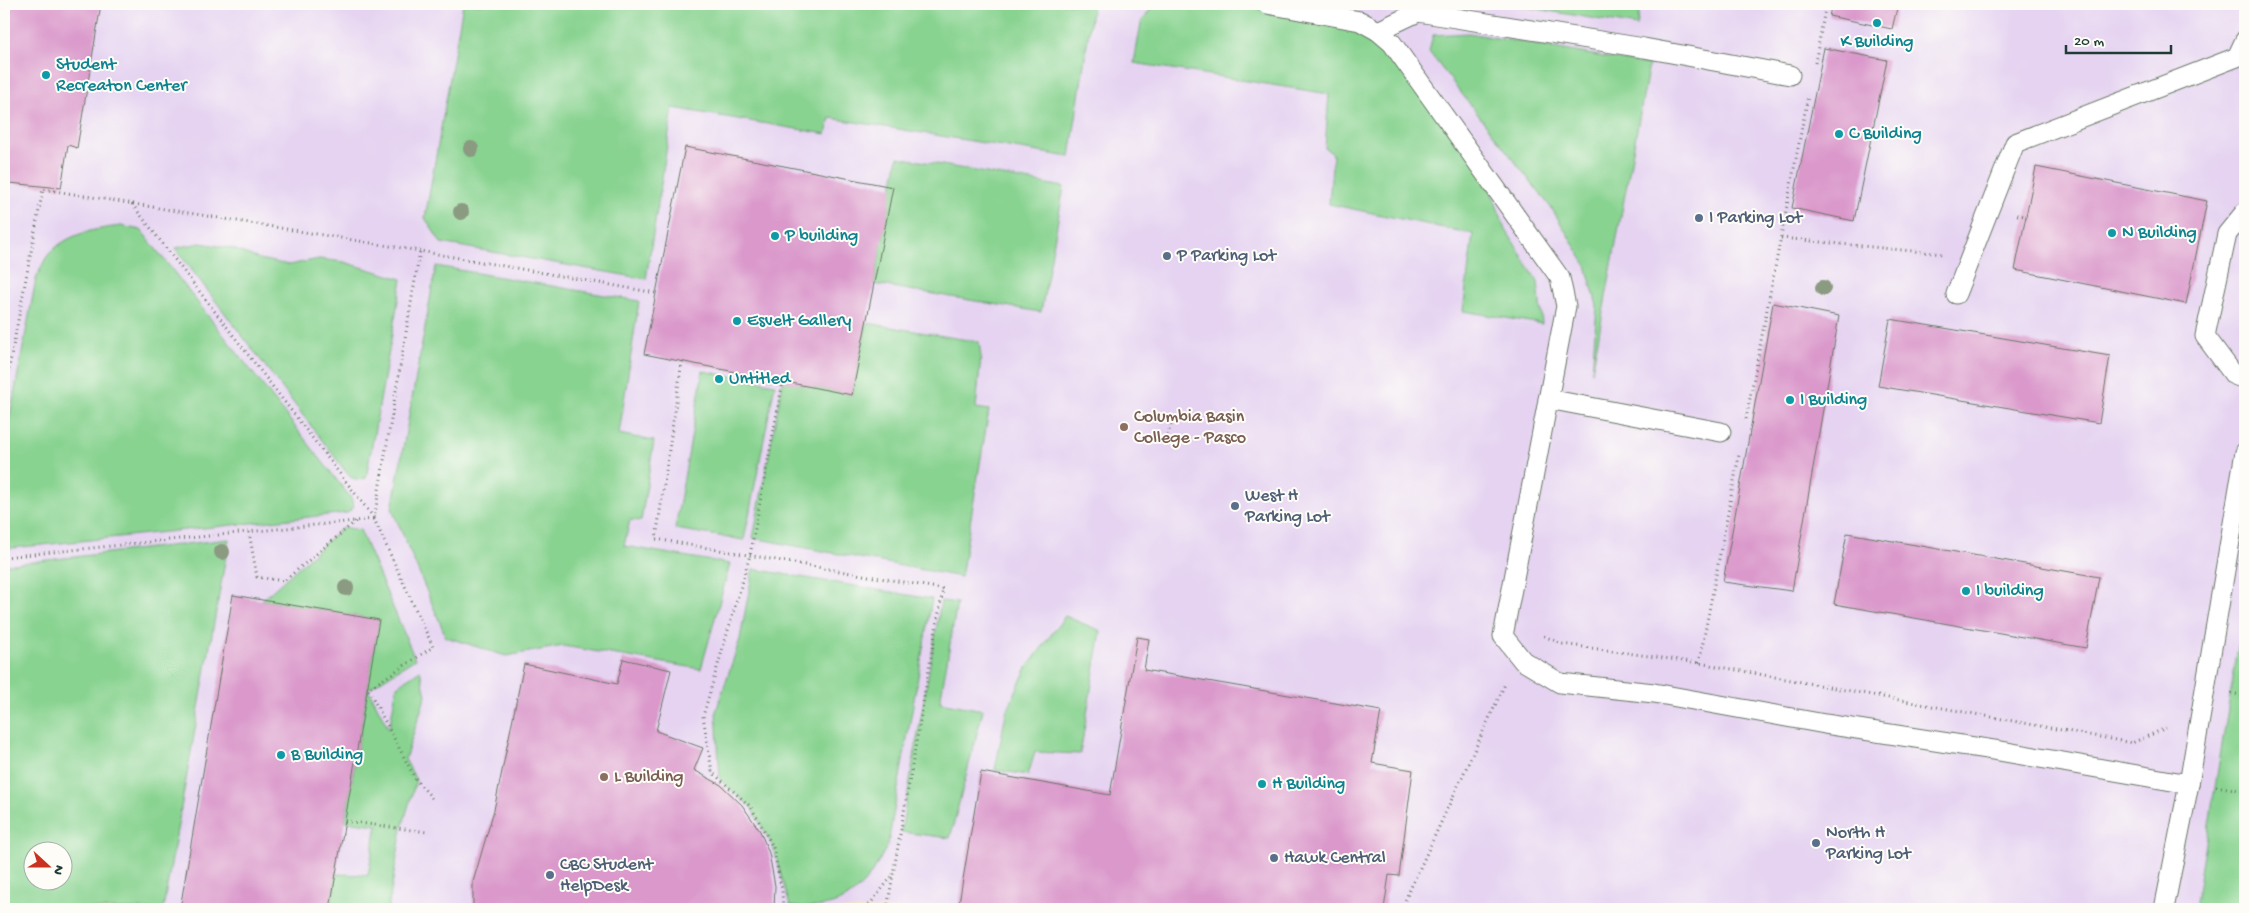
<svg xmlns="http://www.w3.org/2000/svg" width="2249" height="913" viewBox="0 0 2249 913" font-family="'Gochi Hand',sans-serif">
	<rect width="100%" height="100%" fill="#fdfcf7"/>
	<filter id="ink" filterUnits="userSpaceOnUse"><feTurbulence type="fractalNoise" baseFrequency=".02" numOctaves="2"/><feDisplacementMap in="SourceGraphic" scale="10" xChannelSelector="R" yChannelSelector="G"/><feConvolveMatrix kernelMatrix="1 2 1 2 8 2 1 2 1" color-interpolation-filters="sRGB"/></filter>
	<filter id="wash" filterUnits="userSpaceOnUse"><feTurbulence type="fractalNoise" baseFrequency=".0096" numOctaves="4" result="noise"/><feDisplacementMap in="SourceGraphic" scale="20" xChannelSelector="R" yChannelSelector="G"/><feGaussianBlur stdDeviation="1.12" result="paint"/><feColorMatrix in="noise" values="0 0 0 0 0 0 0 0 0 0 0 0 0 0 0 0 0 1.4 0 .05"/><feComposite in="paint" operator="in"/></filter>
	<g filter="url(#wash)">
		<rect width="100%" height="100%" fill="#f0e1c3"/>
		<path fill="#e5d3f1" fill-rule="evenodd" d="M 4,4 L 2245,4 L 2245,909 L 4,909 ZM 32,850 L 62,850 L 62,880 L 32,880 Z"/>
		<g fill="#88d390" stroke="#548862" fill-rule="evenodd">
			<path d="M 463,4 L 1093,4 L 1070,157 L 830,118 L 826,134 L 673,108 L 646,279 L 441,243 L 425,218 Z"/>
			<path d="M 1154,4 L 1267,4 L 1360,21 L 1392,43 L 1484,172 L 1506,230 L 1538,282 L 1542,324 L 1463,311 L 1473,234 L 1329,204 L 1333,154 L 1325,148 L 1329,94 L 1134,63 L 1141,23 Z"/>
			<path d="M 1508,4 L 1641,4 L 1637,26 Z"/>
			<path d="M 1469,33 L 1649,65 L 1592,372 L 1597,306 L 1586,265 L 1552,209 L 1429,52 L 1433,35 Z"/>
			<path d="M 898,157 L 1064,187 L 1041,312 L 874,284 Z"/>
			<path d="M 121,226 L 141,230 L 351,498 L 354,507 L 347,513 L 4,549 L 4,447 L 36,279 C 40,271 43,261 49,254 C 68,233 95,229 121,226 Z"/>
			<path d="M 200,243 L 231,248 L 259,259 L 289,265 L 319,259 L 344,262 L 402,279 L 366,478 L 358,480 L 350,477 L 175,248 Z"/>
			<path d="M 436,266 L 639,301 L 619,434 L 654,441 L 641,521 L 630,520 L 624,546 L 730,564 L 701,669 L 563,646 L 506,656 L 446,637 L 392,509 Z"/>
			<path d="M 867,323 L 979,342 L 981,357 L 976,408 L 989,410 L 961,577 L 753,538 L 783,381 L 852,395 Z"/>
			<path d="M 703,371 L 775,384 L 744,540 L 675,529 Z"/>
			<path d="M 343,527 L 360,530 L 415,659 L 368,689 L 389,729 L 397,686 L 420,670 L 426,695 L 405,759 L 416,780 L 402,828 L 388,909 L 330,909 L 336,874 L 368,875 L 377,825 L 345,821 L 379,620 L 262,600 Z"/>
			<path d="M 229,539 L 163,909 L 4,909 L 4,565 ZM 32,850 L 62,850 L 62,880 L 32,880 Z"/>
			<path d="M 753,569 L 932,599 L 888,844 C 866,889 845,913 790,906 L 773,847 L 751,807 L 720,780 L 716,711 L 740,639 Z"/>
			<path d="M 941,601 L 957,603 L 940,702 L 983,710 L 950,838 L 901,832 Z"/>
			<path d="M 2245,605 L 2245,909 L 2195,909 Z"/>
			<path d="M 1065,616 L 1101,631 L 1080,754 L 1035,752 L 1028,775 L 995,770 L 1006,713 L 1026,669 Z"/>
		</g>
		<g id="blocks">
			<g fill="#da98cb">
				<path d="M 4,4 L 101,4 L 77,148 L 68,145 L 61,188 L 9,183 L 5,204 Z"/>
				<path d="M 1832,4 L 1898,4 L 1892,29 L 1829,16 Z"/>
				<path d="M 1824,48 L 1887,60 L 1854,221 L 1792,208 Z"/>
				<path d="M 685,147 L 893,187 L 852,395 L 644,354 Z"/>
				<path d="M 2036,167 L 2207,201 L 2186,304 L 2015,270 Z"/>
				<path d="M 1773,303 L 1839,316 L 1792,591 L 1723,582 Z"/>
				<path d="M 1890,319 L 2110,356 L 2099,423 L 1878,386 Z"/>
				<path d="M 1847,533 L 2099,577 L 2086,648 L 1834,604 Z"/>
				<path d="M 233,595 L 379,620 L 330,909 L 180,909 Z"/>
				<path d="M 1137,637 L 1149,639 L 1144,670 L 1381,711 L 1372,763 L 1413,770 L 1399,876 L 1389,875 L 1384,909 L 958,909 L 981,772 L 1110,795 Z"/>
				<path d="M 623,659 L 671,670 L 656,731 L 703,748 L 694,770 L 721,785 L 742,805 L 760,831 L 769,853 L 775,886 L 774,909 L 473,909 L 473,882 L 494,810 L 524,664 L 617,684 Z"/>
			</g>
		</g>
	</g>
	<g filter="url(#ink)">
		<use href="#blocks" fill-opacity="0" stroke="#687666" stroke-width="1"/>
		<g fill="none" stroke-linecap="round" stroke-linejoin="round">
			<defs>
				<g id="service">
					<path d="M 1267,4 L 1360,21 L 1378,31 L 1392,43 L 1560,278 L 1566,306 L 1503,636 L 1523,661 L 1560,683 L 1654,693 L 1825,724 L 2000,751 L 2189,784"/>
					<path d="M 1378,31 L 1418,12 L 1644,48 L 1790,75"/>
					<path d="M 2245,212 L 2227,234 L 2205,336 L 2234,375 L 2245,379"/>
					<path d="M 1956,294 L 2015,143 L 2237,57 L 2245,40"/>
					<path d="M 1548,399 L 1721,432"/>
					<path d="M 2164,909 L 2189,784 L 2245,452"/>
				</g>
			</defs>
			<use href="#service" stroke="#687666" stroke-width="21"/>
			<g stroke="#687666" stroke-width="3" stroke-dasharray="1 4" stroke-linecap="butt">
				<path d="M 1815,63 L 1826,4"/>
				<path d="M 132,204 L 374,518"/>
				<path d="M 2017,215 L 2026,216"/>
				<path d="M 1781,238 L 1943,254"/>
				<path d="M 682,361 L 656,539 L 943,589 L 887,909"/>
				<path d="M 783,381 L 750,555 L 703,716 L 712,772 L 751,807 L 773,847 L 782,890 L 783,909"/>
				<path d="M 4,394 L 43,189 L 420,251"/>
				<path d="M 1746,419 L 1808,96"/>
				<path d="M 1167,435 L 1172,423"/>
				<path d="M 249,532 L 257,577 L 284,581 L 356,521"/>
				<path d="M 4,557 L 374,519"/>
				<path d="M 1544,636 L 1562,644 L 1699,663 L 2132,743 L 2166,728"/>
				<path d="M 1699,663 L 1739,455"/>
				<path d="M 2231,693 L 2245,696"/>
				<path d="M 2216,786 L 2245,791"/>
				<path d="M 432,798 L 416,780 L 368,689 L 433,647 L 374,519 L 420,251 L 656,293"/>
				<path d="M 345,821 L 427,832"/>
				<path d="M 866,909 L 893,875"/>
				<path d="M 1401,909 L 1505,684"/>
			</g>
			<use href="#service" stroke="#fff" stroke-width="19"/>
		</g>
		<g fill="#8b9b81">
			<circle cx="471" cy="149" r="8"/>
			<circle cx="461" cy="212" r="8"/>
			<circle cx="1823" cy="288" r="8"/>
			<circle cx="222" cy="552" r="8"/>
			<circle cx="346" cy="588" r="8"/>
		</g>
	</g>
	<g fill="#0f9aa8" stroke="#fdfcf7" stroke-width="2">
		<circle cx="1877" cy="23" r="5"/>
		<circle cx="46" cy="75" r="5"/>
		<circle cx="1839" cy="134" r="5"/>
		<circle cx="2112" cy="233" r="5"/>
		<circle cx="775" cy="236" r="5"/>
		<circle cx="737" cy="321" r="5"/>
		<circle cx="719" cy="379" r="5"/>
		<circle cx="1790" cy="400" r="5"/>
		<circle cx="1966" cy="591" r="5"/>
		<circle cx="281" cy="755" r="5"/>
		<circle cx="1262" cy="784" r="5"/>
	</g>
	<g fill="#5c6f8a" stroke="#fdfcf7" stroke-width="2">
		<circle cx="1699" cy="218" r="5"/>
		<circle cx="1167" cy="256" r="5"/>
		<circle cx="1235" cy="506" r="5"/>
		<circle cx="1816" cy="843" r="5"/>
		<circle cx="1274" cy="858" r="5"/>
		<circle cx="550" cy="875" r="5"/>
	</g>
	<g fill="#8d6e63" stroke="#fdfcf7" stroke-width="2">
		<circle cx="1124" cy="427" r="5"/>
		<circle cx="604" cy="777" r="5"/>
	</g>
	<g text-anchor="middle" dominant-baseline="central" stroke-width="4" stroke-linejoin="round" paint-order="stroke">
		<g font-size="18" fill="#0d838f" stroke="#fdfcf7" text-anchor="start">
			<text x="1877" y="42" text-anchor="middle">K Building</text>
			<text x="56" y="65">Student<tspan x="56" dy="21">Recreaton Center</tspan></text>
			<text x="1849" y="134">C Building</text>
			<text x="2122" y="233">N Building</text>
			<text x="785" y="236">P building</text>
			<text x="747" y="321">Esvelt Gallery</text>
			<text x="729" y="379">Untitled</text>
			<text x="1800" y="400">I Building</text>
			<text x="1976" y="591">I building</text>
			<text x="291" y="755">B Building</text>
			<text x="1272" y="784">H Building</text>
		</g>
		<g font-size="18" fill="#4e5e75" stroke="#fdfcf7" text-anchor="start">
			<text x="1709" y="218">I Parking Lot</text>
			<text x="1177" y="256">P Parking Lot</text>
			<text x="1245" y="496">West H<tspan x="1245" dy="21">Parking Lot</tspan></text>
			<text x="1826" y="833">North H<tspan x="1826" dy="21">Parking Lot</tspan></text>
			<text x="1284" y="858">Hawk Central</text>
			<text x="560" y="865">CBC Student<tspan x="560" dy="21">HelpDesk</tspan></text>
		</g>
		<g font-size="18" fill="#785e54" stroke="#fdfcf7" text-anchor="start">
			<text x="1134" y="417">Columbia Basin<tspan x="1134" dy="21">College - Pasco</tspan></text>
			<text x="614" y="777">L Building</text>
		</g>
	</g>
	<rect width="2249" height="913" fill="none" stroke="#fdfcf7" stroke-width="20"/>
	<g transform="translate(48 866) rotate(111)"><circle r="24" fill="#fdfcf7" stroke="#a4b0a9"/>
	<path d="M0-4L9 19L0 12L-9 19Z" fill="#c8321e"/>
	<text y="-8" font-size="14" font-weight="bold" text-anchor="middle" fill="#1f3d34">N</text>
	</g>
	<path d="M2066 45v8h105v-8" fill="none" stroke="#1f3d34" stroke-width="2.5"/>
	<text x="2074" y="45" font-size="15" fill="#1f3d34" stroke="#fdfcf7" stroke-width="4" paint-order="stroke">20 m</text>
</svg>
